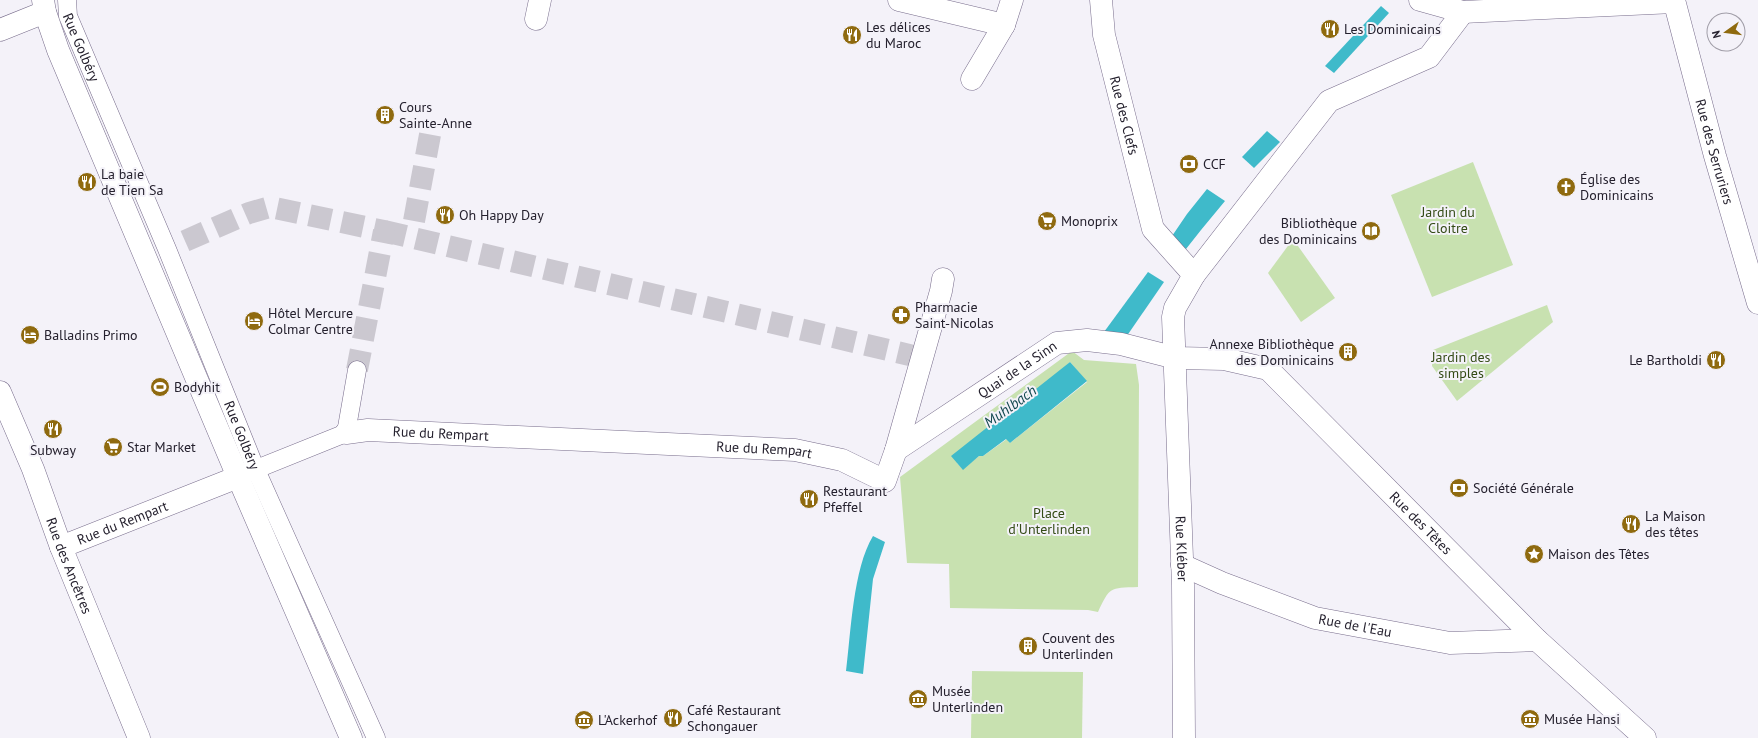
<svg xmlns="http://www.w3.org/2000/svg" width="1758" height="738" viewBox="0 0 1758 738" font-family="'PT Sans',sans-serif">
	<rect width="100%" height="100%" fill="#f4f2f9"/>
	<g fill="#c8e1b0" fill-rule="evenodd">
		<path d="M 1473,162 L 1513,265 L 1432,297 L 1391,195 Z"/>
		<path d="M 1293,239 L 1335,298 L 1301,322 L 1268,273 Z"/>
		<path d="M 1547,305 L 1553,322 L 1457,401 L 1432,366 L 1433,350 Z"/>
		<path d="M 1072,351 L 1084,360 L 1136,364 L 1139,385 L 1138,587 C 1109,588 1110,587 1098,612 L 1088,610 L 950,608 L 949,564 L 907,563 L 900,477 ZM 1070,362 L 1087,382 L 1010,443 L 1007,439 L 983,456 L 979,456 L 963,469 L 957,463 Z"/>
		<path d="M 972,671 L 1083,672 L 1082,738 L 971,738 Z"/>
	</g>
	<g fill="#3fbaca">
		<path d="M 1381,6 L 1389,13 L 1334,73 L 1325,66 Z"/>
		<path d="M 1267,131 L 1280,142 L 1254,168 L 1242,157 Z"/>
		<path d="M 1207,189 L 1225,201 L 1201,230 L 1186,249 L 1170,239 L 1187,214 Z"/>
		<path d="M 1148,272 L 1164,282 L 1122,343 L 1104,332 Z"/>
		<path d="M 1070,362 L 1087,381 L 1010,443 L 1006,439 L 983,456 L 979,456 L 963,470 L 951,456 Z"/>
		<path d="M 873,536 L 885,542 L 873,579 L 863,674 L 846,671 C 851,632 853,569 873,536 Z"/>
	</g>
	<g fill="none" stroke-linecap="round" stroke-linejoin="round">
		<g stroke="#cbc8d0" stroke-width="22" stroke-dasharray="22 11" stroke-linecap="butt">
			<path d="M 414,221 L 432,124"/>
			<path d="M 384,231 L 922,358"/>
			<path d="M 185,241 L 249,213 L 270,207 L 384,231 L 357,370"/>
		</g>
		<defs>
			<g id="service">
				<path id="s1" d="M 67,0 L 68,16 L 167,249 L 256,470 L 376,738"/>
				<path d="M 244,474 L 346,433 L 357,370"/>
			</g>
			<g id="pedestrian">
				<path d="M 899,0 L 1004,25 L 1012,0"/>
				<path id="s2" d="M 1101,0 L 1104,35 L 1153,229 L 1194,275 L 1175,308 L 1173,317 L 1183,585 L 1184,738"/>
				<path d="M 1420,0 L 1463,12 L 1674,2"/>
				<path id="s3" d="M 1674,0 L 1715,156 L 1758,303"/>
				<path d="M 536,19 L 540,0"/>
				<path d="M 972,79 L 1004,25"/>
				<path d="M 1194,275 L 1329,101 L 1429,57 L 1463,12"/>
				<path id="s4" d="M 346,433 L 368,430 L 795,450 L 842,460 L 885,481 L 896,450 L 1057,343 L 1087,340 L 1121,344 L 1176,358 L 1224,359 L 1268,369 L 1537,640 L 1645,738"/>
				<path d="M 896,450 L 941,291 L 943,279"/>
				<path id="s5" d="M 1182,565 L 1222,583 L 1315,618 L 1450,643 L 1537,640"/>
			</g>
			<g id="minor">
				<path d="M 0,30 L 45,12"/>
				<path id="s6" d="M 0,392 L 33,469 L 61,547 L 139,738"/>
				<path id="s7" d="M 61,547 L 238,477"/>
			</g>
			<path id="tertiary" d="M 43,0 L 45,12 L 58,50 L 238,477 L 351,738"/>
		</defs>
		<use href="#service" stroke="#786d8c" stroke-width="19"/>
		<use href="#pedestrian" stroke="#786d8c" stroke-width="23"/>
		<use href="#minor" stroke="#786d8c" stroke-width="23"/>
		<use href="#tertiary" stroke="#786d8c" stroke-width="23"/>
		<use href="#service" stroke="#fff" stroke-width="18"/>
		<use href="#pedestrian" stroke="#fff" stroke-width="22"/>
		<use href="#minor" stroke="#fff" stroke-width="22"/>
		<use href="#tertiary" stroke="#fff" stroke-width="22"/>
	</g>
	<defs>
		<symbol id="restaurant-disc" viewBox="-11 -11 22 22"><circle r="9.5" fill="#8f6a0f" stroke="#f4f2f9"/><path d="M-5-6h1v4h1v-4h1v4h1v-4h1v5L-1.5 .5V6h-2V.5L-5-1ZM5-6V6H3V1.5H1.5Q1.5-4 5-6Z" fill="#fff"/></symbol>
		<symbol id="building-disc" viewBox="-11 -11 22 22"><circle r="9.5" fill="#8f6a0f" stroke="#f4f2f9"/><path d="M-4-6H4V6H1V3H-1V6H-4ZM-2.5-4.3h1.7v1.8h-1.7ZM.8-4.3h1.7v1.8H.8ZM-2.5-1h1.7V.8h-1.7ZM.8-1h1.7V.8H.8Z" fill="#fff"/></symbol>
		<symbol id="bank-disc" viewBox="-11 -11 22 22"><circle r="9.5" fill="#8f6a0f" stroke="#f4f2f9"/><path d="M-6-4H6V4H-6ZM0-2.3a2.3 2.3 0 1 0 0 4.6a2.3 2.3 0 1 0 0-4.6Z" fill="#fff"/></symbol>
		<symbol id="church-disc" viewBox="-11 -11 22 22"><circle r="9.5" fill="#8f6a0f" stroke="#f4f2f9"/><path d="M-1.2-6h2.4v3.5h3.3v2.4h-3.3V6h-2.4V-.1h-3.3v-2.4h3.3Z" fill="#fff"/></symbol>
		<symbol id="supermarket-disc" viewBox="-11 -11 22 22"><circle r="9.5" fill="#8f6a0f" stroke="#f4f2f9"/><path d="M-6-5.5h2.5l.6 2H6L4.5 2H-2.5L-4.4-4H-6ZM-1.5 3.2a1.3 1.3 0 1 0 .1 0ZM3 3.2a1.3 1.3 0 1 0 .1 0Z" fill="#fff"/></symbol>
		<symbol id="library-disc" viewBox="-11 -11 22 22"><circle r="9.5" fill="#8f6a0f" stroke="#f4f2f9"/><path d="M-6-4Q-3-5.5-.7-3.5V5Q-3 3-6 4ZM6-4Q3-5.5 .7-3.5V5Q3 3 6 4Z" fill="#fff"/></symbol>
		<symbol id="pharmacy-disc" viewBox="-11 -11 22 22"><circle r="9.5" fill="#8f6a0f" stroke="#f4f2f9"/><path d="M-2-6h4v4h4v4h-4v4h-4v-4h-4v-4h4Z" fill="#fff"/></symbol>
		<symbol id="hotel-disc" viewBox="-11 -11 22 22"><circle r="9.5" fill="#8f6a0f" stroke="#f4f2f9"/><path d="M-6-4.5h1.5V1H6V5H4.5V3h-9V5H-6ZM-4 0a1.8 1.8 0 1 1 3.6 0ZM.5 0V-2.5h3Q6-2.5 6 0Z" fill="#fff"/></symbol>
		<symbol id="stadium-disc" viewBox="-11 -11 22 22"><circle r="9.5" fill="#8f6a0f" stroke="#f4f2f9"/><path d="M0-5a6.5 5 0 1 0 0 10a6.5 5 0 1 0 0-10ZM-3.5-1.8h7v3.6h-7Z" fill="#fff"/></symbol>
		<symbol id="sight-disc" viewBox="-11 -11 22 22"><circle r="9.5" fill="#8f6a0f" stroke="#f4f2f9"/><path d="M0-6L1.8-2.2L6-1.7L2.9 1.2L3.7 5.4L0 3.3L-3.7 5.4L-2.9 1.2L-6-1.7L-1.8-2.2Z" fill="#fff"/></symbol>
		<symbol id="museum-disc" viewBox="-11 -11 22 22"><circle r="9.5" fill="#8f6a0f" stroke="#f4f2f9"/><path d="M0-6L6-3V-2H-6V-3ZM-5-1h2V3h-2ZM-1-1h2V3h-2ZM3-1h2V3H3ZM-6 4H6V6H-6Z" fill="#fff"/></symbol>
	</defs>
	<g fill-rule="evenodd">
		<use href="#restaurant-disc" x="1319" y="18" width="22" height="22"/>
		<use href="#restaurant-disc" x="841" y="24" width="22" height="22"/>
		<use href="#building-disc" x="374" y="104" width="22" height="22"/>
		<use href="#bank-disc" x="1178" y="153" width="22" height="22"/>
		<use href="#restaurant-disc" x="76" y="171" width="22" height="22"/>
		<use href="#church-disc" x="1555" y="176" width="22" height="22"/>
		<use href="#restaurant-disc" x="434" y="204" width="22" height="22"/>
		<use href="#supermarket-disc" x="1036" y="210" width="22" height="22"/>
		<use href="#library-disc" x="1360" y="220" width="22" height="22"/>
		<use href="#pharmacy-disc" x="890" y="304" width="22" height="22"/>
		<use href="#hotel-disc" x="243" y="310" width="22" height="22"/>
		<use href="#hotel-disc" x="19" y="324" width="22" height="22"/>
		<use href="#building-disc" x="1337" y="341" width="22" height="22"/>
		<use href="#restaurant-disc" x="1705" y="349" width="22" height="22"/>
		<use href="#stadium-disc" x="149" y="376" width="22" height="22"/>
		<use href="#restaurant-disc" x="42" y="418" width="22" height="22"/>
		<use href="#supermarket-disc" x="102" y="436" width="22" height="22"/>
		<use href="#bank-disc" x="1448" y="477" width="22" height="22"/>
		<use href="#restaurant-disc" x="798" y="488" width="22" height="22"/>
		<use href="#restaurant-disc" x="1620" y="513" width="22" height="22"/>
		<use href="#sight-disc" x="1523" y="543" width="22" height="22"/>
		<use href="#building-disc" x="1017" y="635" width="22" height="22"/>
		<use href="#museum-disc" x="907" y="688" width="22" height="22"/>
		<use href="#restaurant-disc" x="662" y="707" width="22" height="22"/>
		<use href="#museum-disc" x="1519" y="708" width="22" height="22"/>
		<use href="#museum-disc" x="573" y="709" width="22" height="22"/>
	</g>
	<g text-anchor="middle" dominant-baseline="central" stroke-width="4" stroke-linejoin="round" paint-order="stroke">
		<g font-size="14" fill="#25212e" stroke="#f4f2f9" text-anchor="start">
			<text x="866" y="27">Les délices<tspan x="866" dy="16">du Maroc</tspan></text>
			<text x="1344" y="29">Les Dominicains</text>
			<text x="399" y="107">Cours<tspan x="399" dy="16">Sainte-Anne</tspan></text>
			<text x="1203" y="164">CCF</text>
			<text x="101" y="174">La baie<tspan x="101" dy="16">de Tien Sa</tspan></text>
			<text x="1580" y="179">Église des<tspan x="1580" dy="16">Dominicains</tspan></text>
			<text x="459" y="215">Oh Happy Day</text>
			<text x="1061" y="221">Monoprix</text>
			<text x="1357" y="223" text-anchor="end">Bibliothèque<tspan x="1357" dy="16">des Dominicains</tspan></text>
			<text x="915" y="307">Pharmacie<tspan x="915" dy="16">Saint-Nicolas</tspan></text>
			<text x="268" y="313">Hôtel Mercure<tspan x="268" dy="16">Colmar Centre</tspan></text>
			<text x="44" y="335">Balladins Primo</text>
			<text x="1334" y="344" text-anchor="end">Annexe Bibliothèque<tspan x="1334" dy="16">des Dominicains</tspan></text>
			<text x="1702" y="360" text-anchor="end">Le Bartholdi</text>
			<text x="174" y="387">Bodyhit</text>
			<text x="127" y="447">Star Market</text>
			<text x="53" y="450" text-anchor="middle">Subway</text>
			<text x="1473" y="488">Société Générale</text>
			<text x="823" y="491">Restaurant<tspan x="823" dy="16">Pfeffel</tspan></text>
			<text x="1645" y="516">La Maison<tspan x="1645" dy="16">des têtes</tspan></text>
			<text x="1548" y="554">Maison des Têtes</text>
			<text x="1042" y="638">Couvent des<tspan x="1042" dy="16">Unterlinden</tspan></text>
			<text x="932" y="691">Musée<tspan x="932" dy="16">Unterlinden</tspan></text>
			<text x="687" y="710">Café Restaurant<tspan x="687" dy="16">Schongauer</tspan></text>
			<text x="1544" y="719">Musée Hansi</text>
			<text x="598" y="720">L'Ackerhof</text>
		</g>
		<g font-size="14" fill="#25212e" stroke="#f4f2f9">
			<text stroke="none"><textPath href="#s1" startOffset="50">Rue Golbéry</textPath></text>
			<text stroke="none"><textPath href="#s2" startOffset="118">Rue des Clefs</textPath></text>
			<text stroke="none"><textPath href="#s3" startOffset="157">Rue des Serruriers</textPath></text>
			<text stroke="none"><textPath href="#s4" startOffset="724">Quai de la Sinn</textPath></text>
			<text stroke="none"><textPath href="#s4" startOffset="95">Rue du Rempart</textPath></text>
			<text stroke="none"><textPath href="#s1" startOffset="470">Rue Golbéry</textPath></text>
			<text stroke="none"><textPath href="#s4" startOffset="419">Rue du Rempart</textPath></text>
			<text stroke="none"><textPath href="#s7" startOffset="66">Rue du Rempart</textPath></text>
			<text stroke="none"><textPath href="#s4" startOffset="1203">Rue des Têtes</textPath></text>
			<text stroke="none"><textPath href="#s2" startOffset="576">Rue Kléber</textPath></text>
			<text stroke="none"><textPath href="#s6" startOffset="187">Rue des Ancêtres</textPath></text>
			<text stroke="none"><textPath href="#s5" startOffset="184">Rue de l'Eau</textPath></text>
		</g>
		<g font-size="14" fill="#344b16" stroke="#f4f2f9">
			<text x="1448" y="212">Jardin du<tspan x="1448" dy="16">Cloitre</tspan></text>
			<text x="1461" y="357">Jardin des<tspan x="1461" dy="16">simples</tspan></text>
			<text x="1049" y="513">Place<tspan x="1049" dy="16">d'Unterlinden</tspan></text>
		</g>
		<g font-size="15" font-style="italic" fill="#12484e" stroke="#f4f2f9">
			<text transform="translate(1010 406) rotate(-36)">Muhlbach</text>
		</g>
	</g>
	<g transform="translate(1726 32) rotate(256)"><circle r="19" fill="#f4f2f9" stroke="#a19ea8"/>
	<path d="M0-3L7 15L0 10L-7 15Z" fill="#8f6a0f"/>
	<text y="-6" font-size="11" font-weight="bold" text-anchor="middle" fill="#25212e">N</text>
	</g>
</svg>
